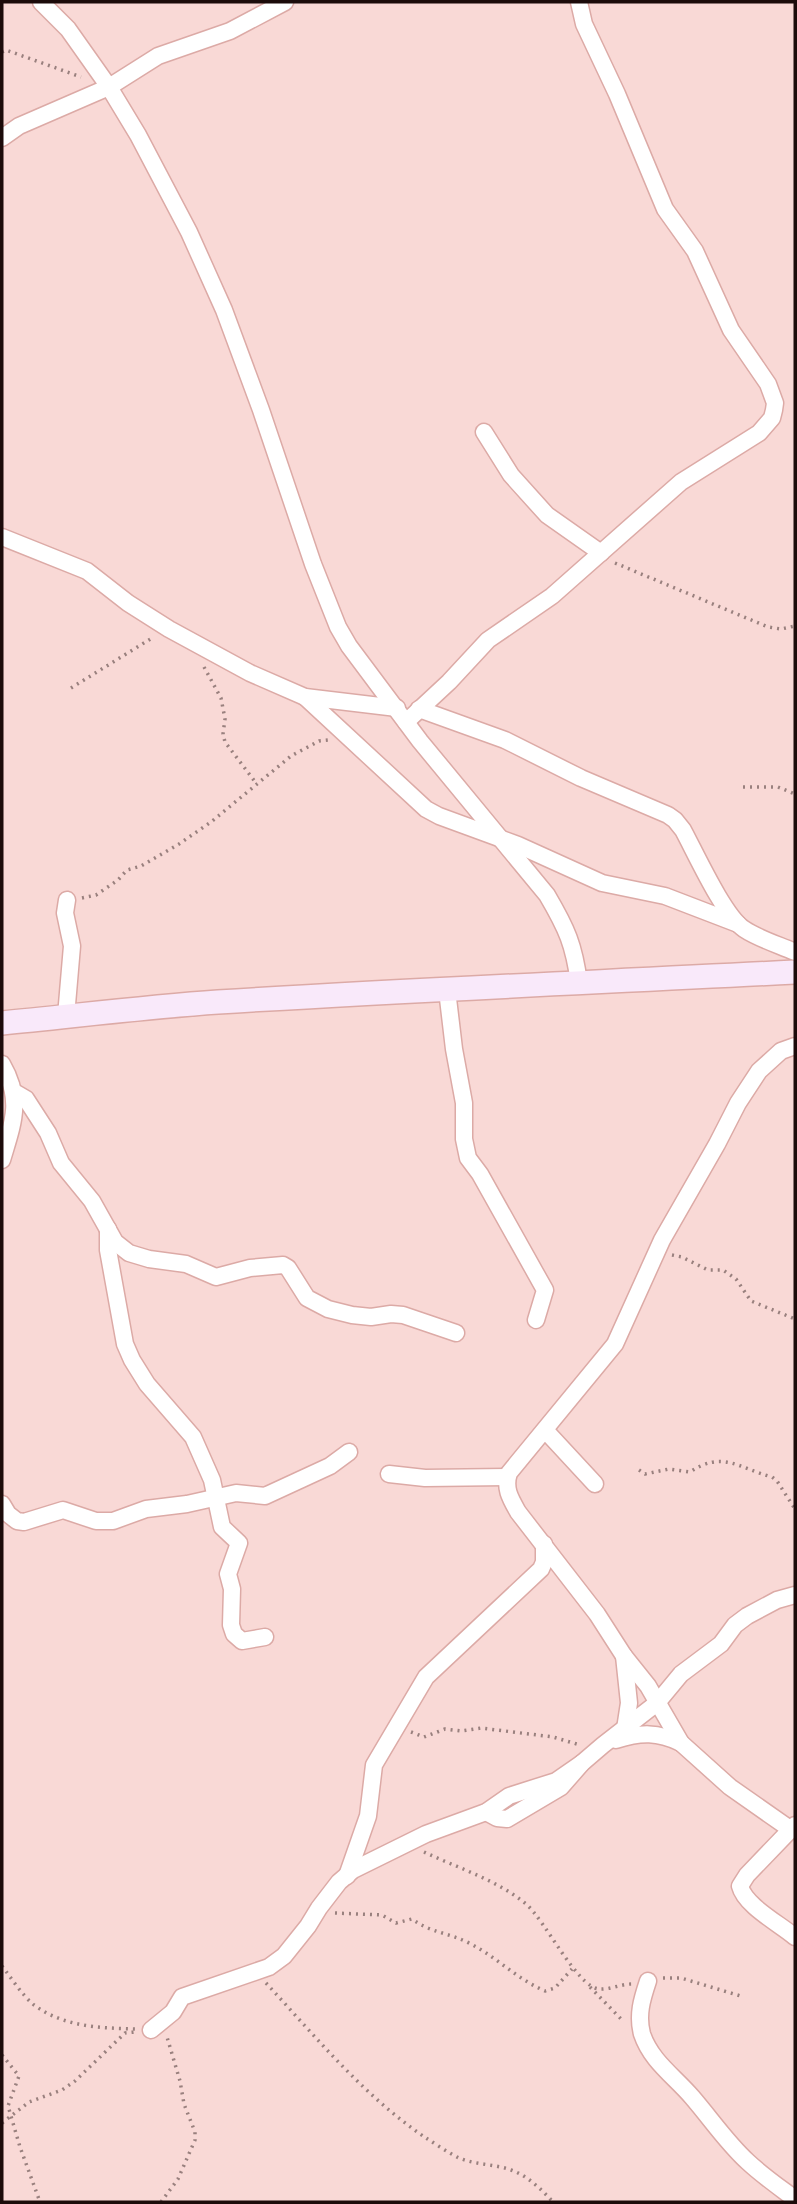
<svg xmlns="http://www.w3.org/2000/svg" width="797" height="2204" viewBox="0 0 797 2204" font-family="'IBM Plex Sans',sans-serif">
	<rect width="100%" height="100%" fill="#f9d9d6"/>
	<g fill="none" stroke-linecap="round" stroke-linejoin="round">
		<defs>
			<g id="street">
				<path d="M 41,2 L 68,29 L 109,87 L 138,135 L 189,232 L 224,310 L 261,410 L 313,564 L 338,627 L 349,646 L 420,741 L 547,895 C 567,929 574,945 579,983"/>
				<path d="M 2,138 L 19,126 L 109,87 L 158,56 L 230,31 L 285,2"/>
				<path d="M 484,432 L 511,475 L 547,515 L 601,553"/>
				<path d="M 2,537 L 87,571 L 128,603 L 169,629 L 250,673 L 305,697 L 397,708"/>
				<path d="M 305,697 L 426,809 L 439,816 L 518,845 L 602,883 L 665,896 L 738,924"/>
				<path d="M 419,709 L 505,740 L 581,778 L 668,815 L 675,820 L 683,830 C 696,854 724,916 744,929 C 759,939 779,945 795,952"/>
				<path d="M 406,722 L 449,682 L 488,640 L 552,596 L 681,482 L 759,433 L 772,418 L 774,410 L 775,403 L 768,384 L 731,330 L 695,251 L 665,209 L 617,94 L 584,24 L 579,2"/>
				<path d="M 447,990 L 454,1049 L 464,1103 L 464,1139 L 468,1158 L 480,1174 L 545,1290 L 536,1320"/>
				<path d="M 66,1016 L 72,946 L 65,913 L 67,900"/>
				<path d="M 2,1064 C 23,1100 13,1123 2,1160"/>
				<path d="M 14,1092 L 26,1099 L 48,1133 L 61,1163 L 92,1201 L 115,1242 L 129,1253 L 149,1259 L 186,1264 L 216,1277 L 250,1268 L 283,1265 L 288,1268 L 307,1298 L 328,1309 L 352,1315 L 371,1317 L 391,1314 L 403,1315 L 456,1333"/>
				<path d="M 108,1229 L 108,1250 L 125,1344 L 132,1360 L 147,1384 L 193,1437 L 212,1480 L 222,1527 L 239,1543 L 228,1574 L 232,1589 L 231,1625 L 234,1634 L 242,1641 L 265,1637"/>
				<path d="M 545,1430 L 595,1484"/>
				<path d="M 389,1474 L 425,1478 L 507,1477"/>
				<path d="M 2,1504 L 8,1514 L 17,1521 L 24,1522 L 63,1510 L 96,1521 L 113,1521 L 146,1509 L 187,1504 L 236,1493 L 265,1496 L 330,1466 L 349,1452"/>
				<path d="M 624,1656 L 629,1703 L 625,1729"/>
				<path d="M 616,1740 C 641,1732 658,1732 681,1743"/>
				<path d="M 486,1812 L 497,1818 L 507,1819 L 561,1787 L 582,1763 L 603,1745 L 657,1703 L 681,1674 L 721,1644 L 735,1625 L 747,1616 L 777,1600 L 795,1595"/>
				<path d="M 795,1825 L 747,1875 L 740,1886 C 745,1906 780,1924 795,1937"/>
				<path d="M 790,1829 L 730,1787 L 681,1743 L 648,1686 L 624,1656 L 597,1614 L 518,1512 C 510,1498 504,1488 509,1473 L 615,1344 L 662,1240 L 717,1144 L 738,1103 L 759,1071 L 781,1051 L 795,1046"/>
				<path d="M 347,1876 L 368,1816 L 374,1765 L 426,1677 L 541,1569 L 544,1562 L 544,1544"/>
				<path d="M 648,1981 C 642,1999 637,2015 642,2034 C 651,2061 674,2076 692,2097 C 711,2119 727,2143 748,2162 C 763,2176 779,2187 795,2199"/>
				<path d="M 151,2030 L 173,2012 L 182,1997 L 269,1967 L 284,1956 L 308,1926 L 319,1908 L 339,1882 L 353,1870 L 426,1834 L 486,1812 L 509,1796 L 556,1781 L 582,1763"/>
			</g>
			<path id="secondary" d="M 2,1023 C 74,1016 146,1007 218,1002 C 410,990 603,982 795,972"/>
		</defs>
		<use href="#street" stroke="#dcaaa6" stroke-width="19"/>
		<use href="#secondary" stroke="#dcaaa6" stroke-width="26"/>
		<g stroke="#99807e" stroke-width="3.5" stroke-dasharray="2 5" stroke-linecap="butt">
			<path d="M 2,52 L 6,50 L 81,77"/>
			<path d="M 615,563 L 768,627 L 781,629 L 795,626"/>
			<path d="M 204,667 L 221,698 L 225,719 L 223,734 L 225,742 L 256,783"/>
			<path d="M 71,688 L 152,638"/>
			<path d="M 743,787 L 778,787 L 795,794"/>
			<path d="M 82,898 L 96,895 L 118,880 L 127,870 L 141,866 L 179,844 L 211,822 L 291,756 L 319,741 L 328,740"/>
			<path d="M 672,1255 L 682,1257 L 708,1270 L 723,1270 L 736,1279 L 751,1301 L 795,1319"/>
			<path d="M 639,1470 L 645,1474 L 669,1469 L 690,1472 C 723,1450 738,1468 772,1477 L 777,1481 L 795,1509"/>
			<path d="M 411,1732 L 424,1737 L 445,1729 L 461,1731 L 481,1728 L 553,1737 L 580,1745"/>
			<path d="M 424,1852 C 458,1868 497,1880 526,1904 C 545,1920 577,1987 599,1989 C 609,1990 621,1984 632,1984"/>
			<path d="M 335,1913 L 382,1915 L 396,1923 L 412,1919 C 431,1933 450,1933 469,1943 C 497,1957 515,1978 545,1991 L 555,1988 L 572,1969"/>
			<path d="M 2,1966 C 12,1979 22,1995 34,2005 C 64,2027 100,2028 135,2029"/>
			<path d="M 663,1978 L 681,1978 L 744,1997"/>
			<path d="M 266,1983 C 316,2037 362,2094 423,2136 C 434,2143 447,2152 459,2158 C 476,2165 495,2164 511,2170 C 528,2176 541,2189 553,2202"/>
			<path d="M 590,1987 L 623,2021"/>
			<path d="M 2,2055 L 19,2076 L 8,2106 L 20,2147 L 40,2202"/>
			<path d="M 2,2123 L 29,2102 L 62,2090 L 75,2081 L 125,2033 L 135,2032"/>
			<path d="M 161,2202 L 178,2179 L 195,2140 L 195,2132 L 184,2104 L 180,2081 L 167,2037"/>
		</g>
		<use href="#street" stroke="#fff" stroke-width="16"/>
		<use href="#secondary" stroke="#f9e9fa" stroke-width="23"/>
	</g>
	<rect width="797" height="2204" fill="none" stroke="#1c0b0a" stroke-width="7"/>
</svg>
